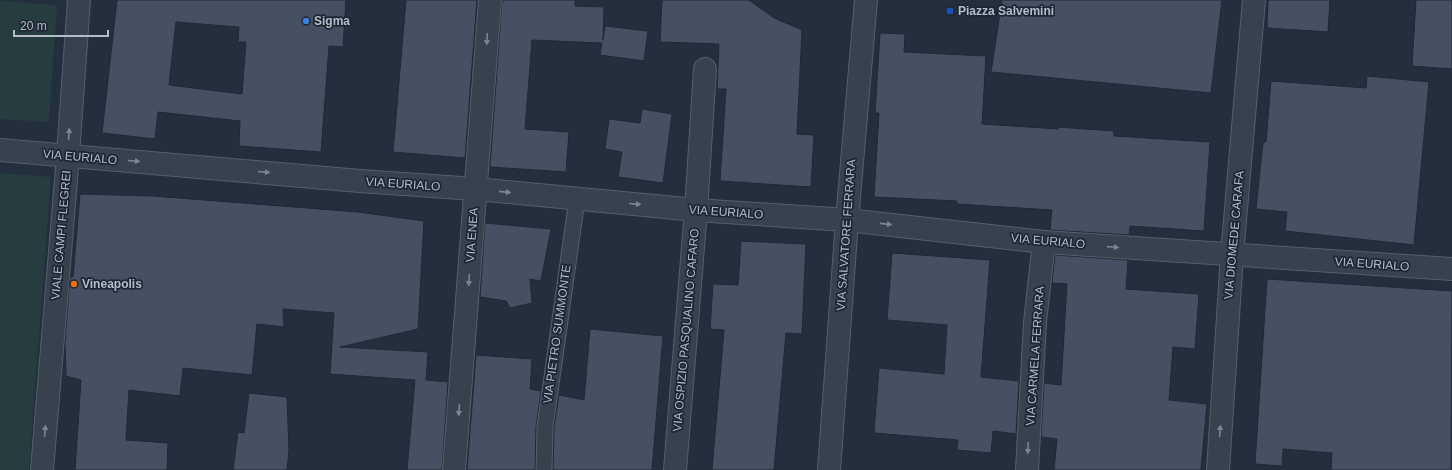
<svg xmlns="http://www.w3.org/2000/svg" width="1452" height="470" viewBox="0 0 1452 470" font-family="Helvetica,sans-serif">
	<rect width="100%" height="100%" fill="#242f3e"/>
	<g fill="#263c3f">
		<path d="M 0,1 L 57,5 L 49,122 L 0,119 Z"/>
		<path d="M 0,173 L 51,177 L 29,470 L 0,470 Z"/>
	</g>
	<g fill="#455162" stroke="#1f2835" fill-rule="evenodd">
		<path d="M 117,0 L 346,0 L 343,47 L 329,46 L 321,152 L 239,146 L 240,121 L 158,112 L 155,139 L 102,133 ZM 176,22 L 239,27 L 238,42 L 246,42 L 242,94 L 169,85 Z"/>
		<path d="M 406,0 L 477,0 L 465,158 L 393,152 Z"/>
		<path d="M 502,0 L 575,0 L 575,6 L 604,7 L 603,40 L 605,26 L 648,31 L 644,61 L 600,55 L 602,43 L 532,40 L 525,129 L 569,132 L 566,172 L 490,167 Z"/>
		<path d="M 662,0 L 749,0 L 774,18 L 802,30 L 797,134 L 814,135 L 811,187 L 720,181 L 726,89 L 717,89 L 719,44 L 660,42 Z"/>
		<path d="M 1002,0 L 1222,0 L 1211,93 L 991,72 Z"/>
		<path d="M 1268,0 L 1330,0 L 1328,32 L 1267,28 Z"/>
		<path d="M 1416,0 L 1452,0 L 1452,69 L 1412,66 Z"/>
		<path d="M 880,33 L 905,34 L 904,52 L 986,56 L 982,124 L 1058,129 L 1058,127 L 1114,131 L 1114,136 L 1210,142 L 1204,231 L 1130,226 L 1129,235 L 1050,230 L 1052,210 L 957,204 L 957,201 L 874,197 L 879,113 L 875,113 Z"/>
		<path d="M 1367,76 L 1429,82 L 1414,245 L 1285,231 L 1287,212 L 1256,209 L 1263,142 L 1266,142 L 1271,81 L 1366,88 Z"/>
		<path d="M 642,109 L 672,114 L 663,183 L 618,177 L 622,152 L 605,149 L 609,119 L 640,123 Z"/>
		<path d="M 80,194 L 153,196 L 358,212 L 424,221 L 418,329 L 340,347 L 428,352 L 426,380 L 448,382 L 442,470 L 407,470 L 415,380 L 330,374 L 334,313 L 283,309 L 284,327 L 257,324 L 252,375 L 183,368 L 180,396 L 129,390 L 126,440 L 168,443 L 167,470 L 75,470 L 81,380 L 66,376 L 65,342 L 70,277 L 73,277 Z"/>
		<path d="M 485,223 L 551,229 L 541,281 L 530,279 L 532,303 L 510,308 L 506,301 L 480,297 Z"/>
		<path d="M 741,241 L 806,244 L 802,334 L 786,333 L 774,470 L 712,470 L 724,330 L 710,329 L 713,284 L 738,285 Z"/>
		<path d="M 892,253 L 990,260 L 981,377 L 1019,381 L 1016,434 L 993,431 L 991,453 L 957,450 L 958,440 L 874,433 L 879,368 L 944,374 L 947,325 L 887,320 Z"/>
		<path d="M 1055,255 L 1128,260 L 1126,289 L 1199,294 L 1195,349 L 1173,347 L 1169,400 L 1207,404 L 1201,470 L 1054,470 L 1057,439 L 1041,437 L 1044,383 L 1061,385 L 1067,284 L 1052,283 Z"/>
		<path d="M 1267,279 L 1452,291 L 1451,470 L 1331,470 L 1332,453 L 1283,449 L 1282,466 L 1255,464 Z"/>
		<path d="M 590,329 L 663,336 L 652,470 L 553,470 L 554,428 L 559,395 L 584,400 Z"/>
		<path d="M 476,355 L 532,359 L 530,389 L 541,391 L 536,427 L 535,470 L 467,470 Z"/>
		<path d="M 249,393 L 287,397 L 289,451 L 287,470 L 233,470 L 238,432 L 244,433 Z"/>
	</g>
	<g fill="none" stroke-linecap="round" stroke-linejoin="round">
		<defs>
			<path id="lane" d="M 544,470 L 545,427 L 577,199"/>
			<g id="street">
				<path d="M 0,150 L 360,181 L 476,189 L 696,210 L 847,220 L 1044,242 L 1452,269"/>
				<path d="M 42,470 L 68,155 L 79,0"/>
				<path d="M 454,470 L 490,0"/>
				<path d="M 675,470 L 696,210 L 705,69"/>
				<path d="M 829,470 L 847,220 L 866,0"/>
				<path d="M 1027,470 L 1035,322 L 1044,242"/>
				<path d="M 1218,470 L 1232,255 L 1254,0"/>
			</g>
		</defs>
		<use href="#lane" stroke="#565f6c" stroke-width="17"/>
		<use href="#street" stroke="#565f6c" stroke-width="24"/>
		<use href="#lane" stroke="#38414e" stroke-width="15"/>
		<use href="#street" stroke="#38414e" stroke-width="22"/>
	</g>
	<defs><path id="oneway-solid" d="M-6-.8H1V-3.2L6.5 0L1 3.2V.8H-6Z"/></defs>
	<g fill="#7c8592">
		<use href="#oneway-solid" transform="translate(487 39) rotate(94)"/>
		<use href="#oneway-solid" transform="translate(69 134) rotate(-86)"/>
		<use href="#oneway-solid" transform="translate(134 161) rotate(5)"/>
		<use href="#oneway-solid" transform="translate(264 172) rotate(5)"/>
		<use href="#oneway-solid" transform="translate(505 192) rotate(6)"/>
		<use href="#oneway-solid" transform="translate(635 204) rotate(5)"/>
		<use href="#oneway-solid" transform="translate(886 224) rotate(6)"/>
		<use href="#oneway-solid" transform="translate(1113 247) rotate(4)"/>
		<use href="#oneway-solid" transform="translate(469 280) rotate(94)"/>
		<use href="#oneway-solid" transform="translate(459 410) rotate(94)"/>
		<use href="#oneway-solid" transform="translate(45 431) rotate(-85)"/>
		<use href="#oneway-solid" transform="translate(1220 431) rotate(-86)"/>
		<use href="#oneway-solid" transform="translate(1028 448) rotate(93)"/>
	</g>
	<rect fill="#1a4fb4" stroke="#1d2633" stroke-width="1.5" x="946" y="7" width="8" height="8" rx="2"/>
	<circle fill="#3f7fe0" stroke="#1d2633" stroke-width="1.5" cx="306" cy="21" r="4"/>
	<circle fill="#e8710a" stroke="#1d2633" stroke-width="1.5" cx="74" cy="284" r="4"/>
	<g text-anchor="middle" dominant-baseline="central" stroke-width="3.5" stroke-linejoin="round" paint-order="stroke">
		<g font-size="12" font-weight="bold" fill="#b4bcc9" stroke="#1d2633" text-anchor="start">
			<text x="958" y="11">Piazza Salvemini</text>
			<text x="314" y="21">Sigma</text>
			<text x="82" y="284">Vineapolis</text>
		</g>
		<g font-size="12" fill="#b4bcc9" stroke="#1d2633">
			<text transform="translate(80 157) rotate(5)">VIA EURIALO</text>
			<text transform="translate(403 184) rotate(4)">VIA EURIALO</text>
			<text transform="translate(726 212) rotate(4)">VIA EURIALO</text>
			<text transform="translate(61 235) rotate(-85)">VIALE CAMPI FLEGREI</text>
			<text transform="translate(472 235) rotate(-86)">VIA ENEA</text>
			<text transform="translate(846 235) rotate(-86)">VIA SALVATORE FERRARA</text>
			<text transform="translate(1234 235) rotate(-85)">VIA DIOMEDE CARAFA</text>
			<text transform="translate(1048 241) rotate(5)">VIA EURIALO</text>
			<text transform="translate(1372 264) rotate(4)">VIA EURIALO</text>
			<text transform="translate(686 330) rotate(-85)">VIA OSPIZIO PASQUALINO CAFARO</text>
			<text transform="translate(557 334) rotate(-82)">VIA PIETRO SUMMONTE</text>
			<text transform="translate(1035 356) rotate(-86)">VIA CARMELA FERRARA</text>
		</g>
	</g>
	<path d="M14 30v6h94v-6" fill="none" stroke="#b4bcc9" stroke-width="2"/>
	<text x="20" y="30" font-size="12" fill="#b4bcc9" stroke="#1d2633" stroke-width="3" paint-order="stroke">20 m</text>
</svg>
